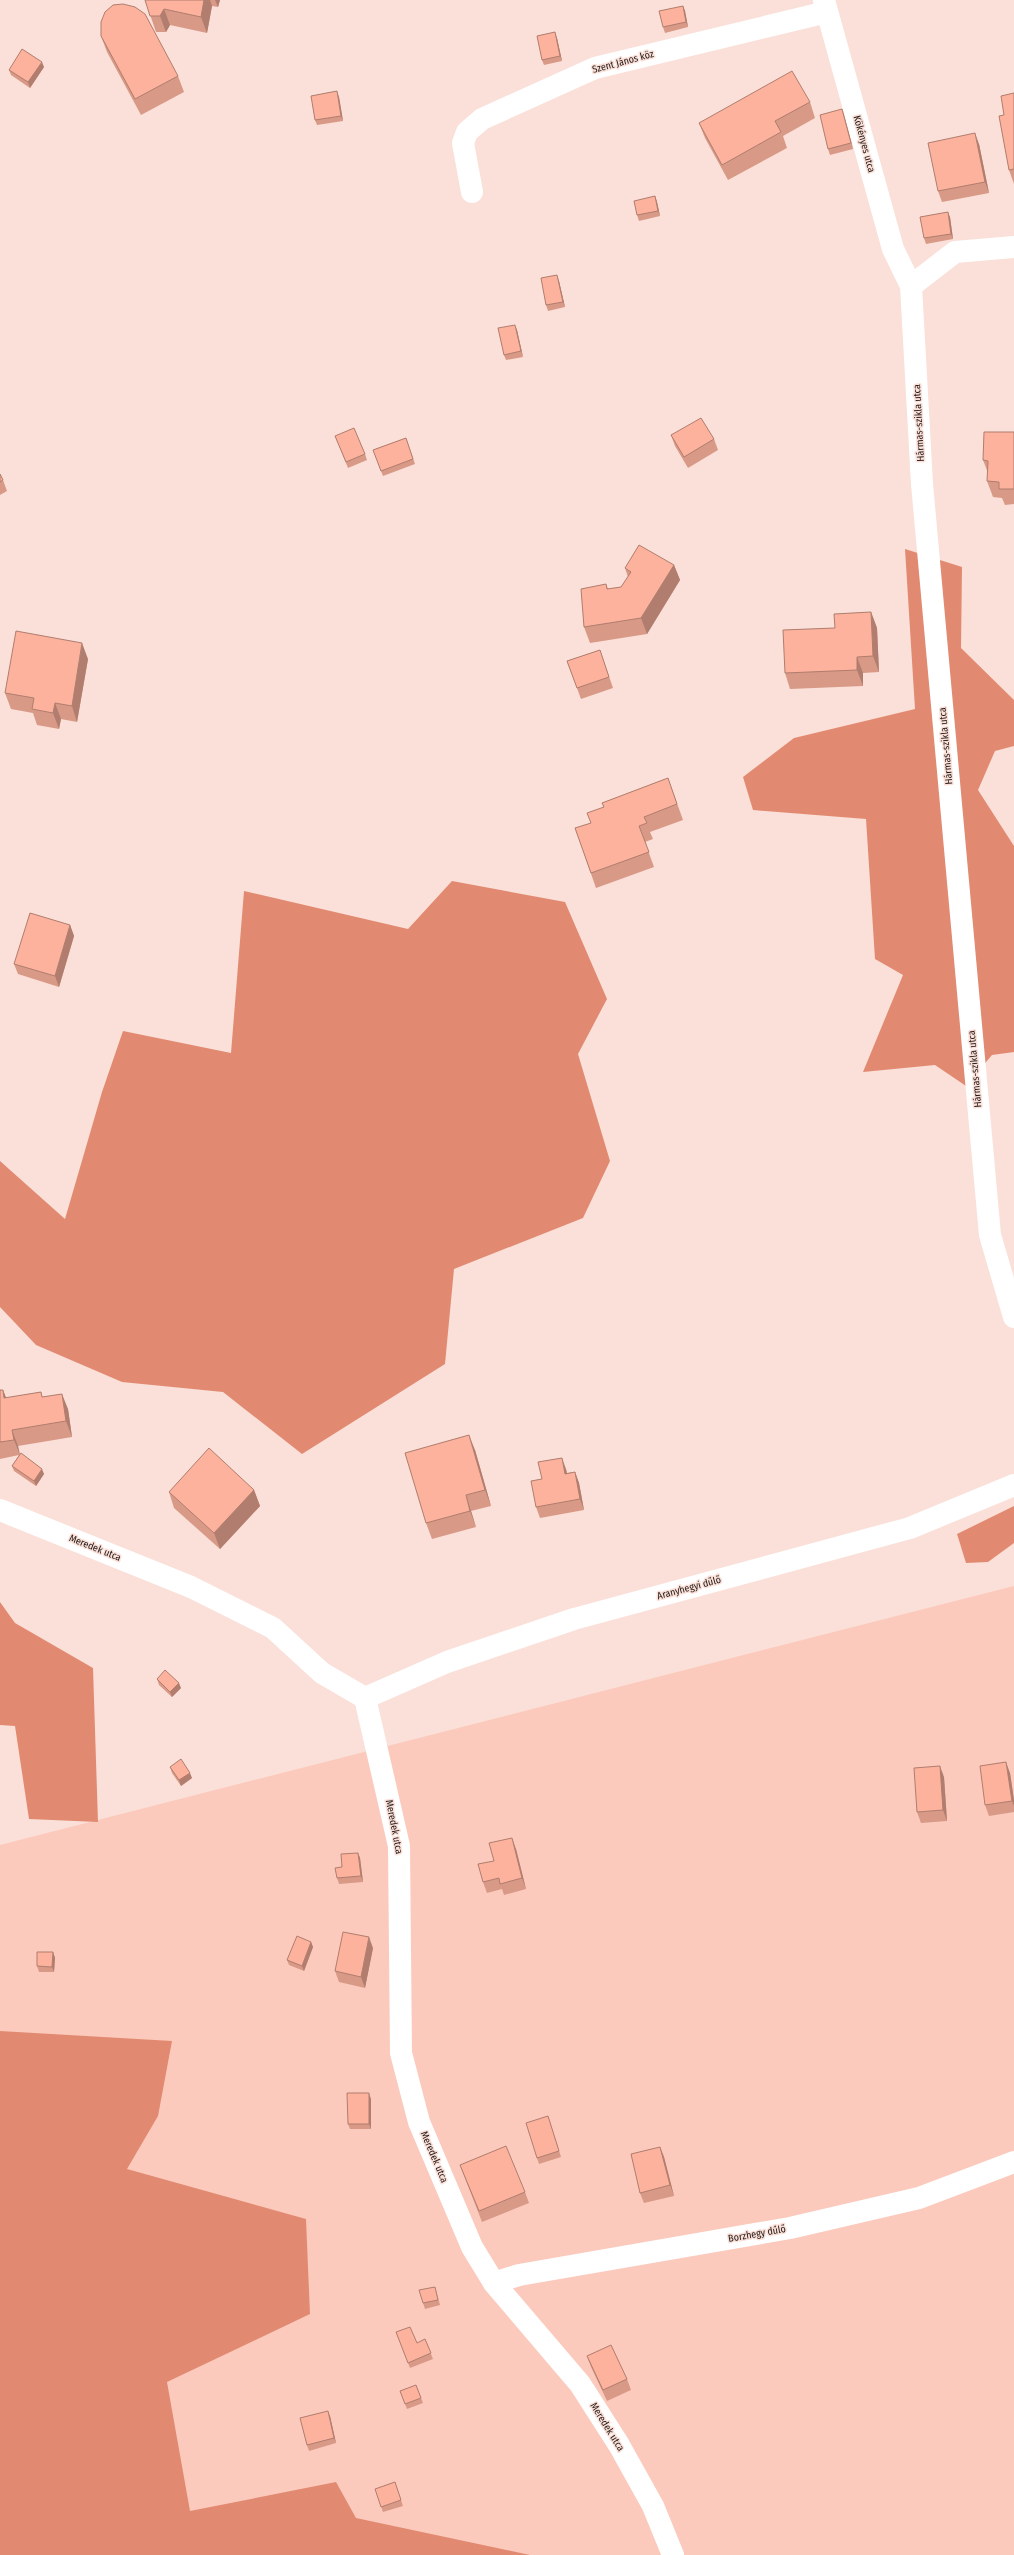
<svg xmlns="http://www.w3.org/2000/svg" width="1014" height="2555" viewBox="0 0 1014 2555" font-family="'Fira Sans Condensed',sans-serif">
	<rect width="100%" height="100%" fill="#fae0d8"/>
	<path fill="#fbcabc" d="M 1014,1586 L 1014,2555 L 0,2555 L 0,1845 Z"/>
	<g fill="#e28a71">
		<path d="M 905,549 L 962,567 L 961,648 L 1014,700 L 1014,746 L 995,751 L 978,790 L 1014,846 L 1014,1052 L 992,1055 L 966,1086 L 935,1065 L 863,1072 L 903,975 L 875,959 L 866,819 L 753,810 L 743,777 L 794,738 L 915,709 Z"/>
		<path d="M 452,881 L 565,902 L 607,999 L 578,1054 L 610,1161 L 583,1218 L 454,1269 L 445,1364 L 302,1454 L 223,1392 L 122,1382 L 36,1345 L 0,1307 L 0,1161 L 65,1219 L 102,1092 L 123,1031 L 231,1053 L 244,891 L 408,929 Z"/>
		<path d="M 1014,1506 L 1014,1543 L 988,1562 L 966,1563 L 957,1534 Z"/>
		<path d="M 0,1602 L 15,1623 L 93,1668 L 98,1822 L 29,1819 L 15,1726 L 0,1725 Z"/>
		<path d="M 0,2031 L 172,2041 L 158,2116 L 127,2169 L 306,2219 L 310,2314 L 167,2382 L 190,2511 L 336,2482 L 356,2518 L 530,2555 L 0,2555 Z"/>
	</g>
	<g fill="none" stroke-linecap="round" stroke-linejoin="round">
		<g stroke="#fff" stroke-width="22">
			<path d="M 824,0 L 893,249 L 911,286 L 922,484 L 990,1235 L 1014,1317"/>
			<path d="M 472,192 L 463,143 L 467,132 L 482,119 L 595,68 L 827,12"/>
			<path d="M 911,286 L 955,252 L 1014,247"/>
			<path d="M 0,1510 L 191,1587 L 273,1628 L 322,1673 L 365,1698"/>
			<path d="M 365,1698 L 399,1846 L 401,2053 L 419,2122 L 472,2247 L 494,2283 L 580,2384 L 619,2445 L 653,2506 L 673,2555"/>
			<path d="M 365,1698 L 447,1662 L 574,1619 L 910,1528 L 1014,1485"/>
			<path d="M 494,2283 L 519,2275 L 790,2228 L 919,2198 L 1014,2162"/>
		</g>
	</g>
	<g fill="#d99987">
		<path d="M 145,0 L 220,0 L 218,7 L 212,6 L 207,33 L 170,25 L 166,32 L 156,32 Z"/>
		<path d="M 683,6 L 685,11 L 688,27 L 665,33 L 663,27 Z"/>
		<path d="M 101,36 L 178,76 L 184,92 L 141,115 L 107,52 Z"/>
		<path d="M 557,38 L 562,61 L 544,65 L 542,60 Z"/>
		<path d="M 44,67 L 30,88 L 11,75 L 9,70 Z"/>
		<path d="M 1014,93 L 1014,184 L 1009,170 L 1004,115 Z"/>
		<path d="M 339,97 L 343,121 L 317,125 L 315,120 Z"/>
		<path d="M 810,102 L 815,118 L 783,136 L 787,148 L 728,180 L 705,138 L 699,123 Z"/>
		<path d="M 842,109 L 853,149 L 830,155 L 828,149 Z"/>
		<path d="M 979,144 L 989,193 L 942,202 L 938,191 Z"/>
		<path d="M 655,196 L 657,202 L 660,216 L 639,221 L 637,215 Z"/>
		<path d="M 950,217 L 953,239 L 926,244 L 924,238 Z"/>
		<path d="M 559,281 L 565,307 L 548,311 L 546,305 Z"/>
		<path d="M 517,330 L 523,357 L 506,360 L 504,355 Z"/>
		<path d="M 1014,432 L 1014,504 L 1005,505 L 1002,498 L 993,497 L 987,481 L 988,473 L 983,460 Z"/>
		<path d="M 671,435 L 714,439 L 718,450 L 688,468 L 675,446 Z"/>
		<path d="M 335,436 L 365,454 L 367,460 L 348,468 Z"/>
		<path d="M 406,438 L 415,464 L 383,476 L 373,450 Z"/>
		<path d="M 0,474 L 3,480 L 7,491 L 0,495 Z"/>
		<path d="M 674,565 L 680,580 L 647,634 L 590,643 L 584,627 L 606,584 L 608,589 L 621,587 L 628,577 L 625,568 Z"/>
		<path d="M 871,612 L 877,628 L 879,672 L 863,673 L 863,686 L 790,689 L 785,673 L 835,628 Z"/>
		<path d="M 600,650 L 613,688 L 581,699 L 567,661 Z"/>
		<path d="M 88,659 L 77,722 L 61,719 L 59,729 L 37,725 L 33,713 L 11,709 L 5,693 Z"/>
		<path d="M 668,778 L 683,820 L 650,832 L 653,839 L 645,842 L 654,867 L 596,888 L 575,828 L 591,823 L 604,807 L 602,803 Z"/>
		<path d="M 70,925 L 74,936 L 59,987 L 18,974 L 14,964 Z"/>
		<path d="M 0,1390 L 3,1390 L 6,1398 L 41,1392 L 42,1397 L 68,1409 L 72,1437 L 18,1446 L 20,1455 L 44,1474 L 36,1486 L 14,1471 L 12,1466 L 19,1455 L 0,1459 Z"/>
		<path d="M 475,1450 L 491,1506 L 471,1511 L 476,1527 L 432,1539 L 426,1523 Z"/>
		<path d="M 566,1469 L 567,1473 L 575,1472 L 579,1483 L 584,1510 L 540,1518 L 536,1507 L 542,1479 Z"/>
		<path d="M 254,1490 L 260,1506 L 220,1549 L 174,1508 L 169,1492 Z"/>
		<path d="M 157,1679 L 181,1688 L 172,1697 L 159,1685 Z"/>
		<path d="M 170,1767 L 192,1778 L 181,1786 L 172,1773 Z"/>
		<path d="M 1010,1773 L 1014,1800 L 1014,1812 L 989,1816 L 985,1805 Z"/>
		<path d="M 944,1777 L 947,1821 L 921,1823 L 917,1812 Z"/>
		<path d="M 516,1849 L 526,1889 L 504,1895 L 502,1889 L 487,1893 L 483,1882 L 494,1861 Z"/>
		<path d="M 358,1853 L 360,1858 L 363,1882 L 339,1884 L 337,1878 L 342,1867 Z"/>
		<path d="M 311,1942 L 313,1947 L 304,1971 L 289,1965 L 287,1960 Z"/>
		<path d="M 373,1948 L 365,1988 L 339,1982 L 335,1971 Z"/>
		<path d="M 53,1952 L 55,1958 L 54,1972 L 39,1972 L 37,1966 Z"/>
		<path d="M 371,2099 L 371,2129 L 350,2129 L 348,2124 Z"/>
		<path d="M 548,2116 L 561,2157 L 539,2164 L 537,2158 Z"/>
		<path d="M 660,2147 L 664,2157 L 674,2196 L 644,2203 L 640,2193 Z"/>
		<path d="M 460,2165 L 525,2192 L 529,2203 L 482,2222 Z"/>
		<path d="M 435,2287 L 440,2305 L 425,2309 L 423,2303 Z"/>
		<path d="M 396,2332 L 417,2343 L 425,2339 L 433,2359 L 410,2368 Z"/>
		<path d="M 587,2356 L 627,2379 L 631,2390 L 607,2401 L 591,2367 Z"/>
		<path d="M 416,2385 L 423,2403 L 407,2409 L 400,2391 Z"/>
		<path d="M 330,2416 L 336,2443 L 309,2451 L 307,2445 Z"/>
		<path d="M 395,2482 L 403,2506 L 383,2512 L 375,2489 Z"/>
	</g>
	<g fill="#b07d6e">
		<path d="M 204,0 L 210,0 L 212,6 L 207,33 L 201,17 Z"/>
		<path d="M 215,0 L 220,0 L 218,7 Z"/>
		<path d="M 683,6 L 685,11 L 688,27 L 686,22 Z"/>
		<path d="M 164,9 L 170,25 L 166,32 L 160,16 Z"/>
		<path d="M 555,32 L 557,38 L 562,61 L 560,56 Z"/>
		<path d="M 42,62 L 44,67 L 30,88 L 28,82 Z"/>
		<path d="M 337,91 L 339,97 L 343,121 L 341,116 Z"/>
		<path d="M 842,109 L 844,115 L 853,149 L 851,143 Z"/>
		<path d="M 975,133 L 979,144 L 989,193 L 985,182 Z"/>
		<path d="M 655,196 L 657,202 L 660,216 L 658,211 Z"/>
		<path d="M 948,212 L 950,217 L 953,239 L 951,234 Z"/>
		<path d="M 557,275 L 559,281 L 565,307 L 563,302 Z"/>
		<path d="M 515,325 L 517,330 L 523,357 L 521,351 Z"/>
		<path d="M 674,565 L 680,580 L 647,634 L 641,618 Z"/>
		<path d="M 871,612 L 877,628 L 879,672 L 873,656 Z"/>
		<path d="M 82,643 L 88,659 L 77,722 L 72,706 Z"/>
		<path d="M 857,657 L 863,673 L 863,686 L 857,670 Z"/>
		<path d="M 55,703 L 61,719 L 59,729 L 53,713 Z"/>
		<path d="M 70,925 L 74,936 L 59,987 L 55,976 Z"/>
		<path d="M 3,1390 L 9,1405 L 4,1398 Z"/>
		<path d="M 62,1394 L 68,1409 L 72,1437 L 66,1421 Z"/>
		<path d="M 12,1430 L 18,1446 L 20,1455 L 14,1440 Z"/>
		<path d="M 469,1435 L 475,1450 L 491,1506 L 485,1490 Z"/>
		<path d="M 562,1458 L 566,1469 L 569,1484 L 565,1474 Z"/>
		<path d="M 42,1469 L 44,1474 L 36,1486 L 34,1481 Z"/>
		<path d="M 575,1472 L 579,1483 L 584,1510 L 580,1499 Z"/>
		<path d="M 254,1490 L 260,1506 L 220,1549 L 214,1533 Z"/>
		<path d="M 466,1495 L 476,1527 L 470,1511 Z"/>
		<path d="M 179,1683 L 181,1688 L 172,1697 L 170,1692 Z"/>
		<path d="M 1006,1762 L 1010,1773 L 1014,1800 L 1014,1806 L 1012,1801 Z"/>
		<path d="M 940,1766 L 944,1777 L 947,1821 L 943,1810 Z"/>
		<path d="M 190,1773 L 192,1778 L 181,1786 L 179,1780 Z"/>
		<path d="M 512,1838 L 516,1849 L 526,1889 L 522,1878 Z"/>
		<path d="M 358,1853 L 360,1858 L 363,1882 L 361,1876 Z"/>
		<path d="M 369,1937 L 373,1948 L 365,1988 L 361,1977 Z"/>
		<path d="M 311,1942 L 313,1947 L 304,1971 L 302,1966 Z"/>
		<path d="M 53,1952 L 55,1958 L 54,1972 L 52,1967 Z"/>
		<path d="M 369,2093 L 371,2099 L 371,2129 L 369,2124 Z"/>
		<path d="M 660,2147 L 664,2157 L 674,2196 L 670,2185 Z"/>
		<path d="M 328,2411 L 330,2416 L 336,2443 L 334,2438 Z"/>
	</g>
	<g fill="#fcb29d" stroke="#b07d6e">
		<path d="M 145,0 L 204,0 L 201,17 L 164,9 L 160,16 L 150,16 Z"/>
		<path d="M 123,4 L 135,7 L 145,14 L 178,76 L 135,99 L 101,36 L 101,22 L 105,12 L 113,5 Z"/>
		<path d="M 683,6 L 686,22 L 663,27 L 659,11 Z"/>
		<path d="M 555,32 L 560,56 L 542,60 L 537,36 Z"/>
		<path d="M 22,49 L 42,62 L 28,82 L 9,70 Z"/>
		<path d="M 792,71 L 810,102 L 775,121 L 781,132 L 722,165 L 699,123 Z"/>
		<path d="M 337,91 L 341,116 L 315,120 L 311,96 Z"/>
		<path d="M 1014,93 L 1014,169 L 1009,170 L 999,116 L 1004,115 L 1001,96 Z"/>
		<path d="M 842,109 L 851,143 L 828,149 L 820,115 Z"/>
		<path d="M 975,133 L 985,182 L 938,191 L 928,143 Z"/>
		<path d="M 655,196 L 658,211 L 637,215 L 634,201 Z"/>
		<path d="M 948,212 L 951,234 L 924,238 L 920,217 Z"/>
		<path d="M 557,275 L 563,302 L 546,305 L 541,278 Z"/>
		<path d="M 515,325 L 521,351 L 504,355 L 498,328 Z"/>
		<path d="M 701,418 L 714,439 L 684,457 L 671,435 Z"/>
		<path d="M 354,428 L 365,454 L 346,462 L 335,436 Z"/>
		<path d="M 984,432 L 1014,432 L 1014,489 L 999,489 L 999,482 L 987,481 L 988,461 L 983,460 Z"/>
		<path d="M 406,438 L 413,459 L 381,471 L 373,450 Z"/>
		<path d="M 0,474 L 3,480 L 0,482 Z"/>
		<path d="M 639,545 L 674,565 L 641,618 L 584,627 L 581,589 L 606,584 L 607,589 L 621,587 L 631,572 L 625,568 Z"/>
		<path d="M 871,612 L 873,656 L 857,657 L 857,670 L 785,673 L 783,630 L 835,628 L 834,614 Z"/>
		<path d="M 16,631 L 82,643 L 72,706 L 55,703 L 53,713 L 32,709 L 34,698 L 5,693 Z"/>
		<path d="M 600,650 L 609,677 L 577,688 L 567,661 Z"/>
		<path d="M 668,778 L 677,804 L 644,817 L 647,823 L 639,826 L 649,852 L 591,873 L 575,828 L 591,823 L 587,813 L 604,807 L 602,803 Z"/>
		<path d="M 30,913 L 70,925 L 55,976 L 14,964 Z"/>
		<path d="M 0,1390 L 3,1390 L 4,1398 L 41,1392 L 42,1397 L 62,1394 L 66,1421 L 12,1430 L 14,1440 L 0,1442 Z"/>
		<path d="M 469,1435 L 485,1490 L 466,1495 L 470,1511 L 426,1523 L 405,1453 Z"/>
		<path d="M 209,1448 L 254,1490 L 214,1533 L 169,1492 Z"/>
		<path d="M 21,1453 L 42,1469 L 34,1481 L 12,1466 Z"/>
		<path d="M 562,1458 L 565,1474 L 575,1472 L 580,1499 L 536,1507 L 531,1481 L 542,1479 L 538,1462 Z"/>
		<path d="M 165,1670 L 179,1683 L 170,1692 L 157,1679 Z"/>
		<path d="M 181,1759 L 190,1773 L 179,1780 L 170,1767 Z"/>
		<path d="M 1006,1762 L 1012,1801 L 985,1805 L 980,1766 Z"/>
		<path d="M 940,1766 L 943,1810 L 917,1812 L 914,1768 Z"/>
		<path d="M 512,1838 L 522,1878 L 500,1884 L 499,1878 L 483,1882 L 478,1864 L 494,1861 L 489,1843 Z"/>
		<path d="M 358,1853 L 361,1876 L 337,1878 L 335,1868 L 342,1867 L 341,1854 Z"/>
		<path d="M 343,1932 L 369,1937 L 361,1977 L 335,1971 Z"/>
		<path d="M 297,1936 L 311,1942 L 302,1966 L 287,1960 Z"/>
		<path d="M 37,1952 L 53,1952 L 52,1967 L 37,1966 Z"/>
		<path d="M 347,2093 L 369,2093 L 369,2124 L 348,2124 Z"/>
		<path d="M 548,2116 L 559,2151 L 537,2158 L 526,2123 Z"/>
		<path d="M 506,2146 L 525,2192 L 479,2211 L 460,2165 Z"/>
		<path d="M 660,2147 L 670,2185 L 640,2193 L 631,2154 Z"/>
		<path d="M 435,2287 L 438,2300 L 423,2303 L 419,2290 Z"/>
		<path d="M 410,2327 L 417,2343 L 425,2339 L 431,2353 L 408,2363 L 396,2332 Z"/>
		<path d="M 611,2345 L 627,2379 L 603,2390 L 587,2356 Z"/>
		<path d="M 416,2385 L 421,2398 L 405,2404 L 400,2391 Z"/>
		<path d="M 328,2411 L 334,2438 L 307,2445 L 300,2418 Z"/>
		<path d="M 395,2482 L 401,2500 L 381,2507 L 375,2489 Z"/>
	</g>
	<g text-anchor="middle" dominant-baseline="central" stroke-width="3" stroke-linejoin="round" paint-order="stroke">
		<g font-size="10" fill="#211816" stroke="#fae0d8">
			<text transform="translate(623 62) rotate(-15)">Szent János köz</text>
			<text transform="translate(864 144) rotate(75)">Kökényes utca</text>
			<text transform="translate(919 423) rotate(-93)">Hármas-szikla utca</text>
			<text transform="translate(946 746) rotate(-95)">Hármas-szikla utca</text>
			<text transform="translate(975 1069) rotate(-95)">Hármas-szikla utca</text>
			<text transform="translate(95 1548) rotate(22)">Meredek utca</text>
			<text transform="translate(689 1588) rotate(-15)">Aranyhegyi dűlő</text>
			<text transform="translate(394 1827) rotate(79)">Meredek utca</text>
			<text transform="translate(434 2157) rotate(67)">Meredek utca</text>
			<text transform="translate(757 2234) rotate(-10)">Borzhegy dűlő</text>
			<text transform="translate(607 2427) rotate(58)">Meredek utca</text>
		</g>
	</g>
</svg>
